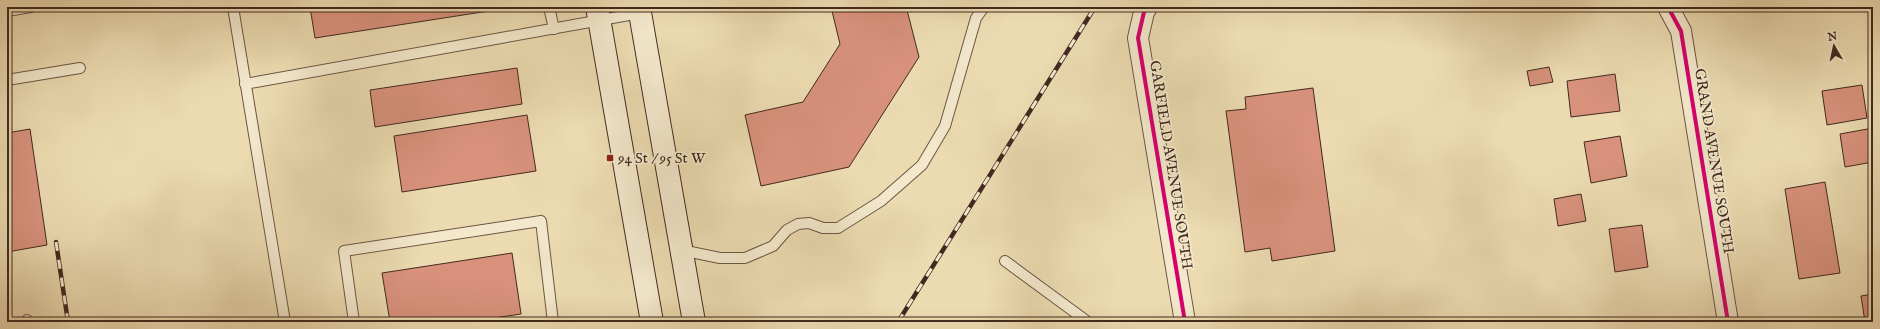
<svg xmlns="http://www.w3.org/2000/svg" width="1880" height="329" viewBox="0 0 1880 329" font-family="'IM FELL English',serif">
	<rect width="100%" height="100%" fill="#ecdbb1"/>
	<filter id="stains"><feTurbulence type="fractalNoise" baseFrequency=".005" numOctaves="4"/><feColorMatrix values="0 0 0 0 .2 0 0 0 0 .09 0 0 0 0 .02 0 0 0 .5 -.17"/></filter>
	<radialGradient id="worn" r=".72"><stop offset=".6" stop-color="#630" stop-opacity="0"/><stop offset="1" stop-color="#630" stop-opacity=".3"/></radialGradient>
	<g fill="#d8927c" stroke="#42291f">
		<path d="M 310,7 L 507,7 L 508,8 L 315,38 Z"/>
		<path d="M 831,7 L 909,7 L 907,10 L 919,57 L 849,167 L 761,186 L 745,115 L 803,102 L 840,44 Z"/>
		<path d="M 1549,67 L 1553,82 L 1530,86 L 1527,71 Z"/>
		<path d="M 517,68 L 522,104 L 375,127 L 370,90 Z"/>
		<path d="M 1615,74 L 1620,111 L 1571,117 L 1567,81 Z"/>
		<path d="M 1862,85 L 1867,118 L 1827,125 L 1822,91 Z"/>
		<path d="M 1313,88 L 1335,251 L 1272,261 L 1270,248 L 1245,252 L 1226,111 L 1246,109 L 1245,97 Z"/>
		<path d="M 527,115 L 536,171 L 402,192 L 394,136 Z"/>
		<path d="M 1873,128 L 1873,162 L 1845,167 L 1840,134 Z"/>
		<path d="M 30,129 L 47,245 L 7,252 L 7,133 Z"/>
		<path d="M 1620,136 L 1627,176 L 1591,183 L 1584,142 Z"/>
		<path d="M 1825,182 L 1840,273 L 1799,279 L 1785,189 Z"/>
		<path d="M 1581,194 L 1586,221 L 1558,226 L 1554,199 Z"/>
		<path d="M 1642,225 L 1648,267 L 1615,272 L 1609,229 Z"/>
		<path d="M 512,253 L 521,314 L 466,322 L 390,322 L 382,273 Z"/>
		<path d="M 1873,294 L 1873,322 L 1865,322 L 1861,296 Z"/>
	</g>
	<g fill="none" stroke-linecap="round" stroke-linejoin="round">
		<defs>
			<g id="service">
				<path d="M 233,7 L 285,322"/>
				<path d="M 549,7 L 554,29"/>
				<path d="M 7,11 L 31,7"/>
				<path d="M 7,80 L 80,68"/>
				<path d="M 245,84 L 640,13"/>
				<path d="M 681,250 L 720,258 L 745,258 L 773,246 L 787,230 L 798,224 L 809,223 L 823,228 L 838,228 L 881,201 L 922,165 L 945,126 L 976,18 L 984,7"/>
				<path d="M 1005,261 L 1088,322"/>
				<path d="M 27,320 L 27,322"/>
				<path d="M 354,322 L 344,251 L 541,221 L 553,322"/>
			</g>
			<g id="minor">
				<path d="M 1147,7 L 1144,12 L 1138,38 L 1185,322"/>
				<path d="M 1668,7 L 1681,31 L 1728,322"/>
			</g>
			<g id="secondary">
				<path d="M 597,7 L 652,322"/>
				<path d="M 639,7 L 694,322"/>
			</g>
		</defs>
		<use href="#service" stroke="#6c5644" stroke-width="12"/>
		<use href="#minor" stroke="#6c5644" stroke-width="22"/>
		<use href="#secondary" stroke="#42291f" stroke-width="24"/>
		<use href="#service" stroke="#f3e8cc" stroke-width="10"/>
		<use href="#minor" stroke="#f3e8cc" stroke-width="20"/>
		<use href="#secondary" stroke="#f3e8cc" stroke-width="22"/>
		<defs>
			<g id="rail">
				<path d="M 56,242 L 68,322"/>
				<path d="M 898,322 L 1095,7"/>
			</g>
		</defs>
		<use href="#rail" stroke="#42291f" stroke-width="4.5"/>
		<use href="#rail" stroke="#f3e8cc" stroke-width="3" stroke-dasharray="9" stroke-linecap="butt"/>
		<defs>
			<g id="cycleway">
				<path d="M 1147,7 L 1144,12 L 1138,38 L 1185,322"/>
				<path d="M 1668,7 L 1681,31 L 1728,322"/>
			</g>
		</defs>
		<use href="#cycleway" stroke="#f3e8cc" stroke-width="6"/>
		<use href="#cycleway" stroke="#d6006c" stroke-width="4"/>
	</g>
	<rect fill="#8f2418" stroke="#f3e8cc" stroke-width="1.5" x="606" y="154" width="8" height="8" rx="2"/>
	<g text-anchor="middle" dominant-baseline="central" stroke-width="3.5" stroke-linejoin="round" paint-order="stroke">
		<g font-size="15" fill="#42291f" stroke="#f3e8cc" text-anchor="start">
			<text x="618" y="158">94 St / 95 St W</text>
		</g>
		<g font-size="15" fill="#42291f" stroke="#f3e8cc">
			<text transform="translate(1714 161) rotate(81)">GRAND AVENUE SOUTH</text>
			<text transform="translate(1171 165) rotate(81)">GARFIELD AVENUE SOUTH</text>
		</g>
	</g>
	<rect width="1880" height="329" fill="none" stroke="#ecdbb1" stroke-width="24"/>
	<rect x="8" y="8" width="1864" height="313" fill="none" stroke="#42291f" stroke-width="2"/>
	<rect x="12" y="12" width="1856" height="305" fill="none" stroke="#42291f"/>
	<g transform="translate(1834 46) rotate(351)" stroke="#f3e8cc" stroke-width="3" paint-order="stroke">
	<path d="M0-3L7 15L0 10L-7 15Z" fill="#42291f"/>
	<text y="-6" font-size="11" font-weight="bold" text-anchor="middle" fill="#42291f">N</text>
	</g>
	<rect width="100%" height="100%" filter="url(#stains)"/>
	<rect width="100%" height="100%" fill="url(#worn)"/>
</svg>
